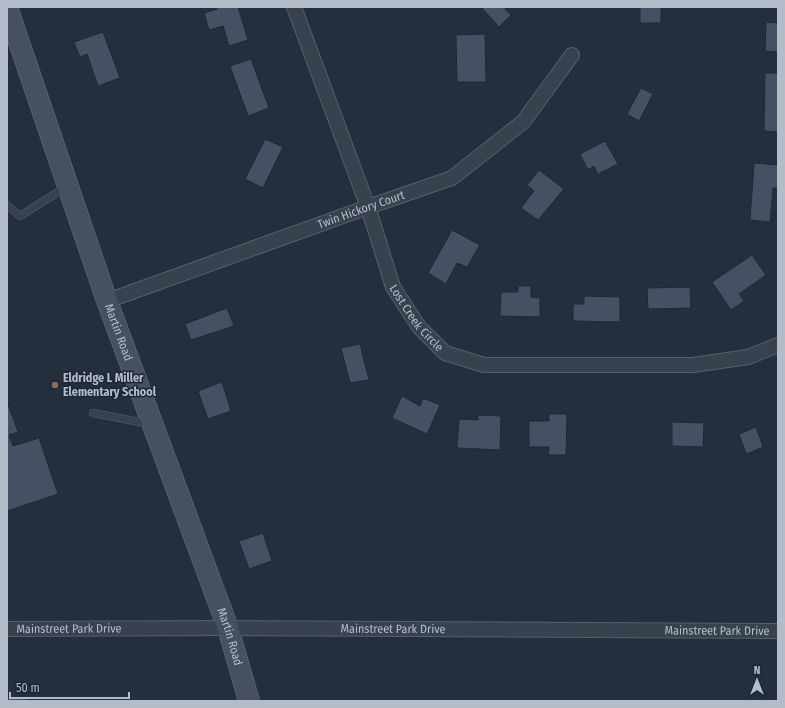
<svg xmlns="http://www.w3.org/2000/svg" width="785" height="708" viewBox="0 0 785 708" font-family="'Fira Sans Condensed',sans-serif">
	<rect width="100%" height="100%" fill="#242f3e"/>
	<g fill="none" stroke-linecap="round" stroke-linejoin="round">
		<path stroke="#394c67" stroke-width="4.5" d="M 7,700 L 24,701"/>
	</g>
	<g fill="#455162" stroke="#1f2835">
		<path d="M 217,7 L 238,7 L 248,40 L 229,46 L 223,26 L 209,30 L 204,13 L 217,9 Z"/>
		<path d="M 481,7 L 507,7 L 505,9 L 511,15 L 499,27 Z"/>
		<rect x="640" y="7" width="21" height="16"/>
		<path d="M 766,22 L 778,23 L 778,52 L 765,51 Z"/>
		<path d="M 103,32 L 120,78 L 98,86 L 87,54 L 80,57 L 74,42 Z"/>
		<path d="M 485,34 L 486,82 L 457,82 L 456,35 Z"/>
		<path d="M 251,59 L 269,108 L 248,116 L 230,66 Z"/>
		<path d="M 765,73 L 778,73 L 778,132 L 764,131 Z"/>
		<path d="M 641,88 L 653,94 L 639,121 L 627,114 Z"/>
		<path d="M 265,139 L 283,147 L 263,188 L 245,179 Z"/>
		<path d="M 605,141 L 618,164 L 598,174 L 594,166 L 588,170 L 580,154 Z"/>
		<path d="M 754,163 L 778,165 L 778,188 L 773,188 L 770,222 L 750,220 Z"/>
		<path d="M 539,170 L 564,189 L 538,220 L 521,208 L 534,191 L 527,185 Z"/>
		<path d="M 452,230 L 480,245 L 467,267 L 457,263 L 446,284 L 428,273 Z"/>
		<path d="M 752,255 L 766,275 L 739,294 L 744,301 L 731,310 L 712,282 Z"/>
		<path d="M 518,286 L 531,286 L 531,297 L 540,298 L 540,317 L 500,316 L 501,292 L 518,292 Z"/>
		<path d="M 690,287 L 691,308 L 648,309 L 647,288 Z"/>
		<path d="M 584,296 L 620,297 L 620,322 L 573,321 L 573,304 L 584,304 Z"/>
		<path d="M 227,308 L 234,326 L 191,340 L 185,324 Z"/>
		<path d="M 360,344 L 369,380 L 350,383 L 341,348 Z"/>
		<path d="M 222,382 L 231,411 L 208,419 L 198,391 Z"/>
		<path d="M 402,396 L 420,406 L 423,398 L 440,405 L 427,434 L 392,418 Z"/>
		<path d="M 7,401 L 18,432 L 9,435 L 13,446 L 39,438 L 58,494 L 7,511 Z"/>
		<path d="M 549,414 L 567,414 L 566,455 L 548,455 L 549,447 L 529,447 L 529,421 L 549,421 Z"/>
		<path d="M 478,415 L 501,416 L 500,450 L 457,448 L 459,419 L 478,420 Z"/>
		<path d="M 672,422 L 704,423 L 703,447 L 672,446 Z"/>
		<path d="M 756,427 L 763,447 L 746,454 L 739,434 Z"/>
		<path d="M 263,533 L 272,561 L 249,569 L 239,541 Z"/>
	</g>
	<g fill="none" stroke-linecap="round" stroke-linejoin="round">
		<defs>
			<g id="lane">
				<path d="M 7,205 L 20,216 L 66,187"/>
				<path d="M 93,413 L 150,424"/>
			</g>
			<g id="street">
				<path id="s1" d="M 294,7 L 368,207 L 393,287 L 419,327 L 445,353 L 484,365 L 693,365 L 748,357 L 778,345"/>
				<path id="s2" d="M 107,301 L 368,207 L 452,178 L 523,122 L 572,55"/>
				<path id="s3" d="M 7,629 L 228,628 L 778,631"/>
			</g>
			<g id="secondary">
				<path id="s4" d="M 7,7 L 107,301 L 228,628 L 249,701"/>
			</g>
		</defs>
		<use href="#lane" stroke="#565f6c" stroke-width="8"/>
		<use href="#street" stroke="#565f6c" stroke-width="16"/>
		<use href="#secondary" stroke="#565f6c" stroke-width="22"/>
		<use href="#lane" stroke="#38414e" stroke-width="7"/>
		<use href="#street" stroke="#38414e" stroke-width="14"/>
		<use href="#secondary" stroke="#465061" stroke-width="20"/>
	</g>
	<circle fill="#8d6e63" stroke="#1d2633" stroke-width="1.5" cx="55" cy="385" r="4"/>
	<g text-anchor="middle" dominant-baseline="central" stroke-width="3" stroke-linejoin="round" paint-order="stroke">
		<g font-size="12" fill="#b4bcc9" stroke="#1d2633">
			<text stroke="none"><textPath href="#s2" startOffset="270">Twin Hickory Court</textPath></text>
			<text stroke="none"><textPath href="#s1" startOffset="336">Lost Creek Circle</textPath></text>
			<text stroke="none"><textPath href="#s4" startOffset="344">Martin Road</textPath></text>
			<text stroke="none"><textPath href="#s3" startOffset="62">Mainstreet Park Drive</textPath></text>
			<text stroke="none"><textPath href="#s3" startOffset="386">Mainstreet Park Drive</textPath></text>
			<text stroke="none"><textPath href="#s3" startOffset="710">Mainstreet Park Drive</textPath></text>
			<text stroke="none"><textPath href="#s4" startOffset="668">Martin Road</textPath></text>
		</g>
		<g font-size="12" font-weight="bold" fill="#b4bcc9" stroke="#1d2633" text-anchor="start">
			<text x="63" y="378">Eldridge L Miller<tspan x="63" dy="14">Elementary School</tspan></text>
		</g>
	</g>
	<rect width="785" height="708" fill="none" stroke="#b4bcc9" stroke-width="16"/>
	<g transform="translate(757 680)" stroke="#1d2633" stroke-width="3" paint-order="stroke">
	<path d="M0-3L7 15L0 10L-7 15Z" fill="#b4bcc9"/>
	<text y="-6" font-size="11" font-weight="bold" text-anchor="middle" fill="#b4bcc9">N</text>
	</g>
	<path d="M10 692v6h119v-6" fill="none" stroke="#b4bcc9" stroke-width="2"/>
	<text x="16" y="692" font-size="12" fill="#b4bcc9" stroke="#1d2633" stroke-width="3" paint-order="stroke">50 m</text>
</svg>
